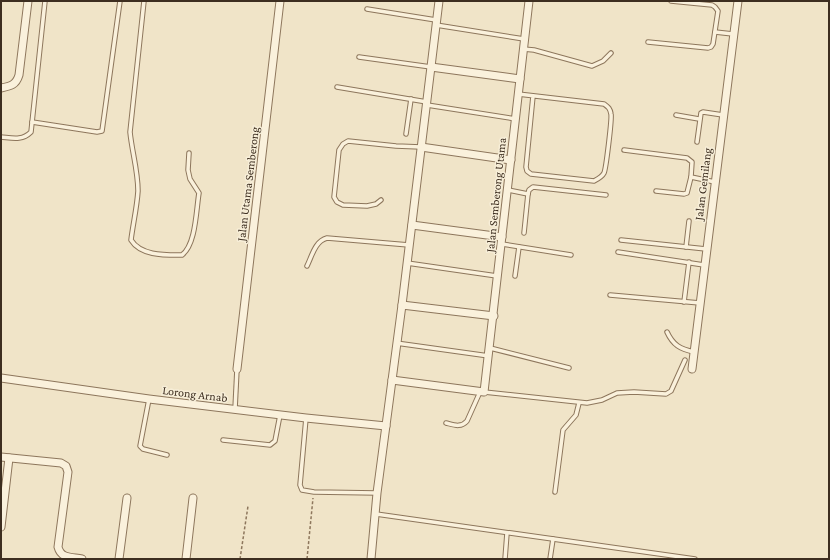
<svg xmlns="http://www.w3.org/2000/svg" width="830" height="560" viewBox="0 0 830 560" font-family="'Crimson Pro',serif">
	<rect width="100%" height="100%" fill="#f0e4c8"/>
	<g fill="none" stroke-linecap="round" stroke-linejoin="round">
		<defs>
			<g id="lane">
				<path d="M 144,1 L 130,132 C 132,152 138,171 138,191 C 137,207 133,224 131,240 C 141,256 165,255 182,255 C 196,244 196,211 199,193 L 190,179 L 188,170 L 189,153"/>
				<path d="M 367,9 L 436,20"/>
				<path d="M 436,25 L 524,39"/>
				<path d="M 715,32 L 733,34"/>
				<path d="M 648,42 L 708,48 L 711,47 L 713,44 L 718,11 L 715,7 L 712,5 L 671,1"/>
				<path d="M 523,49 L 534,50 L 592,66 L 603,61 L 611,53"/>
				<path d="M 359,57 L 431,67"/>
				<path d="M 337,87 L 427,102"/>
				<path d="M 518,94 L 604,104 C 608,107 610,108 611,114 C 612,119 606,169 604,173 C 602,177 598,179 594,181 L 531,174 L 527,171 L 526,167 L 533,96"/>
				<path d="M 427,105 L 516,119"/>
				<path d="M 676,115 L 699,119"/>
				<path d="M 32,122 L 97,132 L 102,131 L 120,1"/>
				<path d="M 406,134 L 411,99"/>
				<path d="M 1,137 C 12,138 22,141 31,132 L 45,1"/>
				<path d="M 697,142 L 701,113 L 703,112 L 723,115"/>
				<path d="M 624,150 L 687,158 L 692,162 L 691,177 L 715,182"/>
				<path d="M 508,190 L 528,194 L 524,233"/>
				<path d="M 656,191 L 684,194 L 687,193 L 691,177"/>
				<path d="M 528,194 L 529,190 L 533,187 L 606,195"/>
				<path d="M 381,200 L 376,204 L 367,206 L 343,205 L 337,202 L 334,197 L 339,150 L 343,144 L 348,141 L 396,146 L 421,147"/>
				<path d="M 621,240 L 706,249"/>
				<path d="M 502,244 L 571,255"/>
				<path d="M 686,247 L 689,221"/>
				<path d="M 618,252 L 704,265"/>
				<path d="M 407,263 L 497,276"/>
				<path d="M 307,266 C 312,256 315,241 327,238 L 409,245"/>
				<path d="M 515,276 L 519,247"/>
				<path d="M 610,295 L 700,303"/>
				<path d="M 684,302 L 689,262"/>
				<path d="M 667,332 C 673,345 680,349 694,352"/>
				<path d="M 396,343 L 489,356"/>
				<path d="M 490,348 L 569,368"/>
				<path d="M 484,392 L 587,403 L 602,400 L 617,393 L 634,392 L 666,394 L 671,391 L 685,360"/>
				<path d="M 149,399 L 140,446 L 143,449 L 167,455"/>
				<path d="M 235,409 L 237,369"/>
				<path d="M 306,418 L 300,485 L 302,490 L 314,492 L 377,493"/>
				<path d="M 446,423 C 454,425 461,428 467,421 L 480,392"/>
				<path d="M 223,440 L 270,445 L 275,441 L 280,415"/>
				<path d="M 555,492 L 563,430 L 576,415 L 579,403"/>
				<path d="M 376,514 L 695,559"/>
				<path d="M 505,559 L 507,533"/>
				<path d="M 550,559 L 553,539"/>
			</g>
			<g id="street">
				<path d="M 431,67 L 520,79"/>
				<path d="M 1,88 C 11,86 16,85 19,75 L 28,1"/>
				<path d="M 421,147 L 511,160"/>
				<path d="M 412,225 L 502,237"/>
				<path d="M 402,305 L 494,316"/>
				<path d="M 237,369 L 280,1"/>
				<path d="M 692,369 L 738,1"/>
				<path d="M 1,378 L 149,399 L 306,418 L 386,426"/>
				<path d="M 392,380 L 484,392 L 529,1"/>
				<path d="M 1,457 L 61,463 L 66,466 L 68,472 L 58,547 C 61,559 72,557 82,559"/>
				<path d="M 1,527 L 9,458"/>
				<path d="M 119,559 L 127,498"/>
				<path d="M 186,559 L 193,498"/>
				<path d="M 371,559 L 377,493 L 402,305 L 439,1"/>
			</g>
		</defs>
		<use href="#lane" stroke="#8d765c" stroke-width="5.5"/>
		<use href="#street" stroke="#8d765c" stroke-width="9"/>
		<g stroke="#8d765c" stroke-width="1.5" stroke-dasharray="3 2" stroke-linecap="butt">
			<path d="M 240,559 L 248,506"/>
			<path d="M 307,559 L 313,498"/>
		</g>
		<use href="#lane" stroke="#faf1dc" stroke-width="3.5"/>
		<use href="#street" stroke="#faf1dc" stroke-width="7"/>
	</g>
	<g text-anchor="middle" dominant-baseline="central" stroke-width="3" stroke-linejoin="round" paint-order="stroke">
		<g font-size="12" fill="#3d2e20" stroke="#f7eed8">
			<text transform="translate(248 184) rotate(-83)">Jalan Utama Semberong</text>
			<text transform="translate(703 184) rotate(-83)">Jalan Gemilang</text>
			<text transform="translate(496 195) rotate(-84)">Jalan Semberong Utama</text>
			<text transform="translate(195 394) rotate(7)">Lorong Arnab</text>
		</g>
	</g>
	<rect width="830" height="560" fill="none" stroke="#3d2e20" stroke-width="4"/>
</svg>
